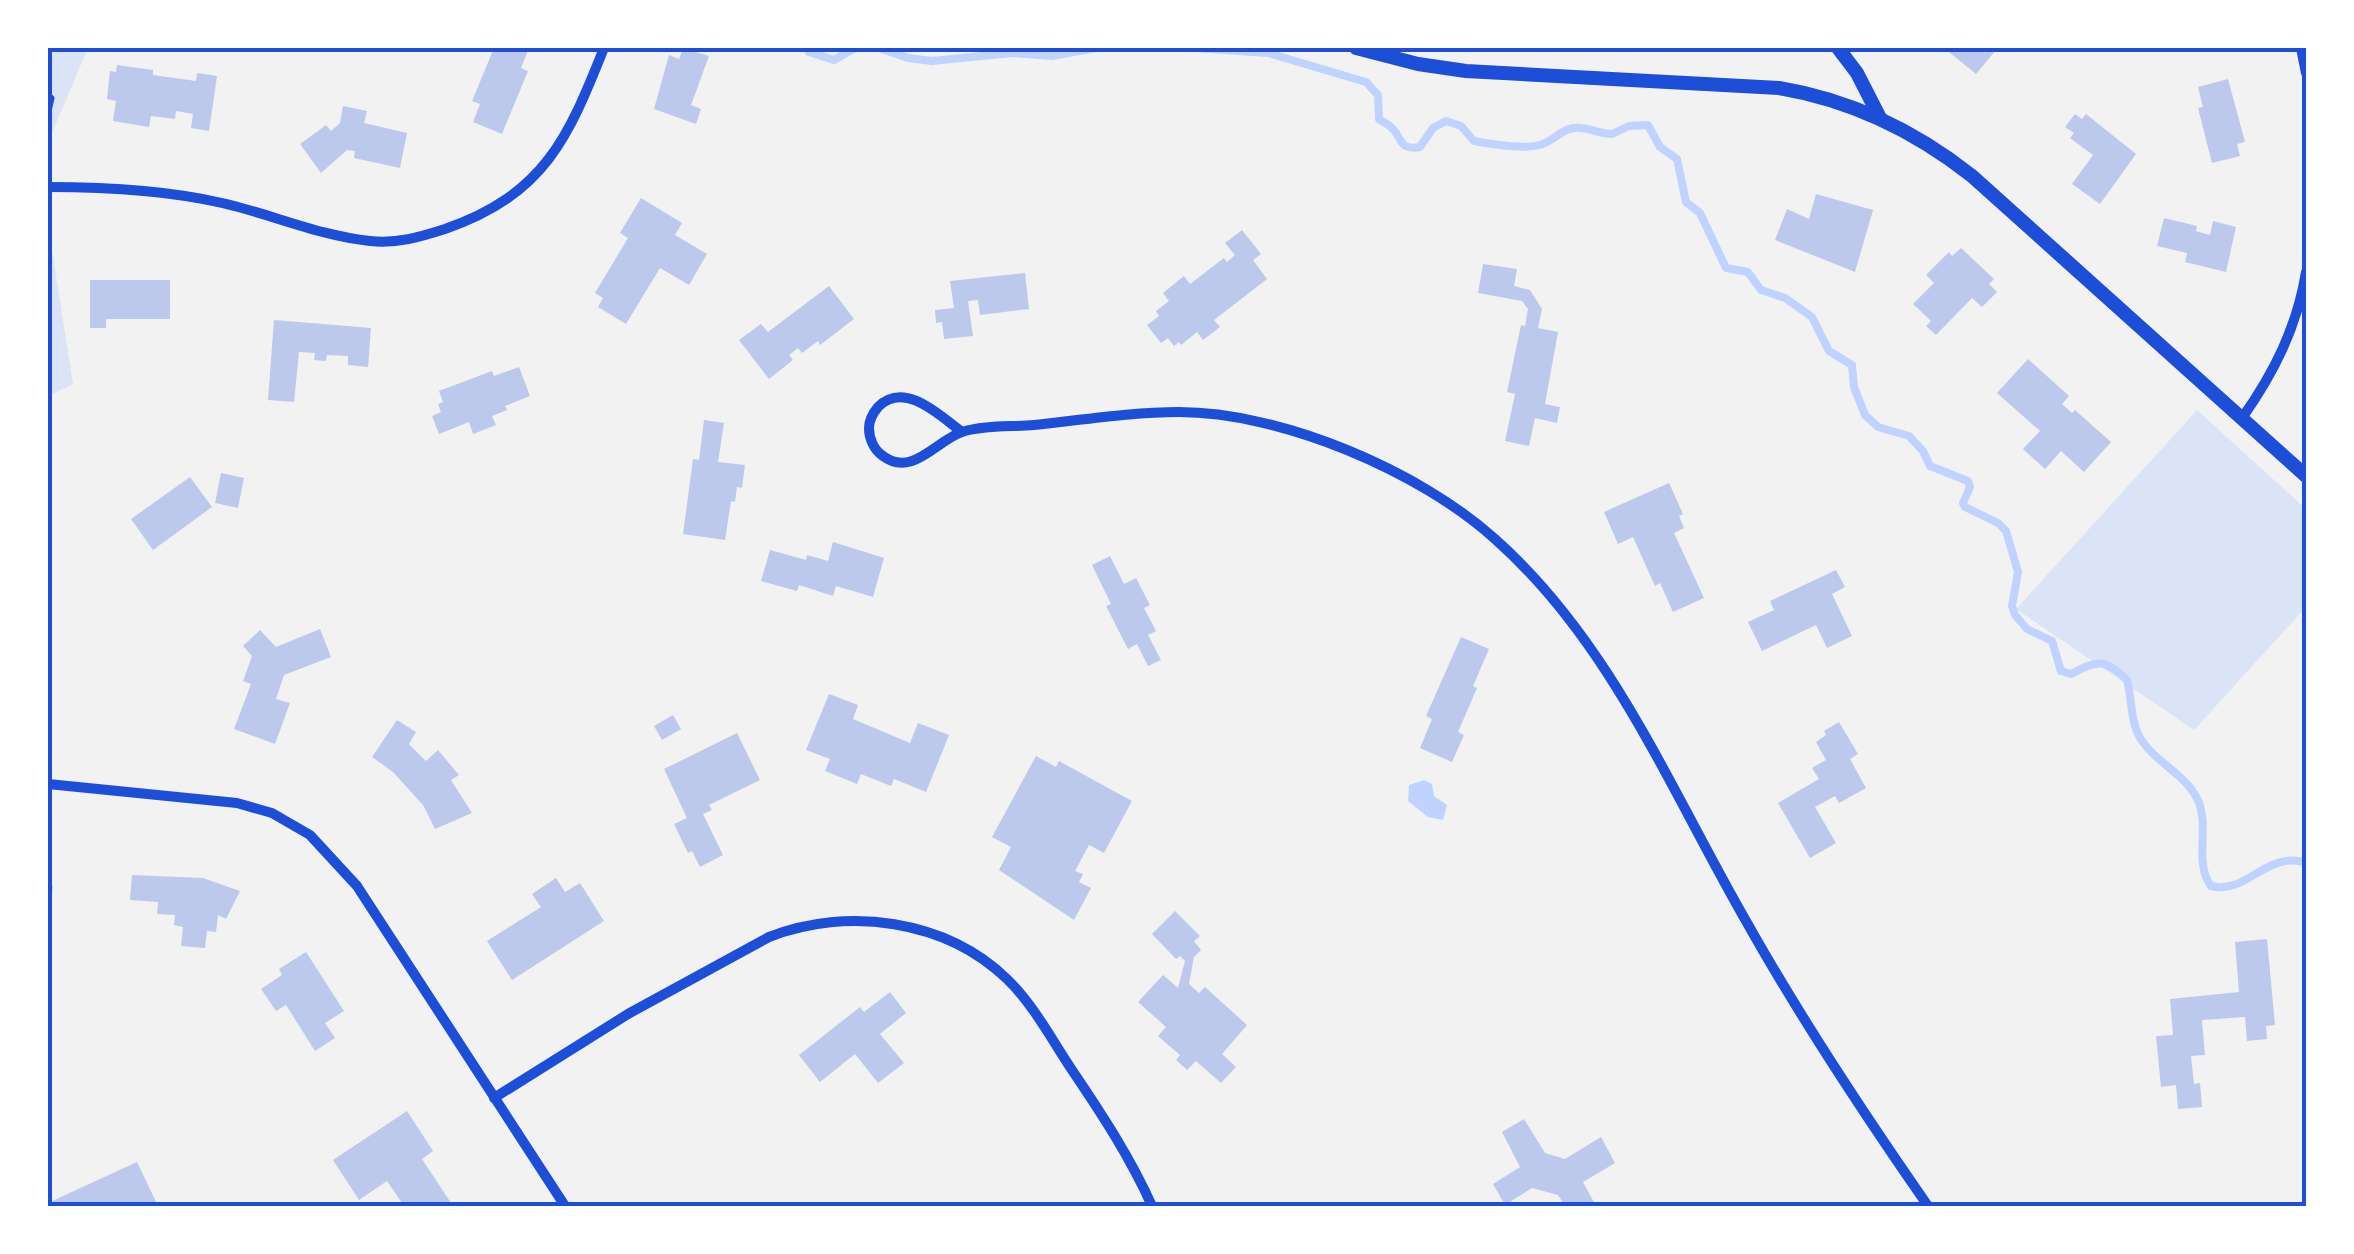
<svg xmlns="http://www.w3.org/2000/svg" width="2354" height="1254" viewBox="0 0 2354 1254" font-family="Commissioner,sans-serif">
	<rect width="100%" height="100%" fill="#f2f2f2"/>
	<g fill="#dbe4f7">
		<path d="M 48,48 L 88,48 L 48,142 Z"/>
		<path d="M 48,224 L 73,384 L 48,396 Z"/>
		<path d="M 2197,410 L 2306,509 L 2306,607 L 2194,730 L 2016,609 Z"/>
	</g>
	<path fill="#bfd3fe" d="M 1424,780 L 1432,784 L 1434,796 L 1447,805 L 1443,820 L 1428,817 L 1408,801 L 1409,785 Z"/>
	<g fill="none" stroke-linecap="round" stroke-linejoin="round">
		<g stroke="#bfd3fe" stroke-width="8">
			<path d="M 879,48 L 908,58 L 932,61 L 1012,53 L 1052,56 L 1096,48"/>
			<path d="M 1195,48 L 1268,53 L 1366,82 L 1378,95 L 1379,119 C 1383,122 1388,124 1392,128 C 1403,139 1399,151 1420,147 L 1433,128 L 1446,121 L 1461,126 L 1474,141 C 1492,144 1528,151 1545,143 C 1556,138 1560,131 1573,128 C 1588,126 1598,134 1612,134 L 1629,126 L 1648,125 L 1660,147 L 1677,159 L 1686,202 L 1700,213 L 1726,268 L 1748,272 L 1761,290 L 1785,298 L 1812,317 L 1829,351 L 1852,365 L 1854,387 L 1865,415 L 1878,427 L 1909,436 L 1923,451 L 1930,466 L 1968,481 L 1970,487 L 1963,503 L 1965,507 L 1998,523 L 2006,531 L 2018,572 L 2012,606 L 2015,615 L 2027,629 L 2052,641 L 2061,671 L 2071,674 C 2097,660 2105,658 2127,680 C 2132,697 2130,718 2138,734 C 2152,762 2188,774 2199,803 C 2209,829 2194,863 2211,886 C 2239,893 2256,868 2281,862 C 2290,859 2298,861 2306,862"/>
			<path d="M 809,52 L 834,60 L 855,48"/>
		</g>
	</g>
	<g fill="#bdc9ec">
		<path d="M 494,48 L 529,48 L 521,68 L 528,71 L 502,134 L 473,122 L 480,104 L 472,101 Z"/>
		<path d="M 683,48 L 709,56 L 691,105 L 701,109 L 696,124 L 654,109 L 669,55 L 679,59 Z"/>
		<path d="M 1944,48 L 1994,48 L 1996,50 L 1976,74 Z"/>
		<path d="M 117,65 L 153,70 L 153,75 L 196,81 L 197,73 L 217,76 L 209,131 L 191,128 L 193,114 L 176,111 L 175,119 L 151,116 L 149,127 L 113,121 L 116,101 L 107,99 L 110,71 L 116,72 Z"/>
		<path d="M 2228,79 L 2245,142 L 2237,144 L 2240,156 L 2212,163 L 2198,108 L 2203,107 L 2198,87 Z"/>
		<path d="M 343,106 L 367,111 L 364,123 L 407,133 L 400,168 L 354,158 L 355,151 L 347,150 L 321,173 L 300,144 L 326,125 L 331,131 L 340,123 Z"/>
		<path d="M 2075,114 L 2082,119 L 2086,114 L 2136,154 L 2100,204 L 2072,184 L 2093,155 L 2070,138 L 2074,133 L 2065,127 Z"/>
		<path d="M 1816,194 L 1873,210 L 1855,272 L 1775,240 L 1787,209 L 1809,219 Z"/>
		<path d="M 641,198 L 682,223 L 675,235 L 707,254 L 689,285 L 660,268 L 626,324 L 598,307 L 603,298 L 595,293 L 628,238 L 620,233 Z"/>
		<path d="M 2164,218 L 2197,226 L 2196,231 L 2210,235 L 2213,221 L 2236,227 L 2226,272 L 2185,262 L 2187,253 L 2157,246 Z"/>
		<path d="M 1242,230 L 1261,254 L 1253,260 L 1267,279 L 1214,320 L 1220,327 L 1203,340 L 1197,332 L 1181,345 L 1179,342 L 1174,346 L 1168,338 L 1161,343 L 1147,325 L 1159,316 L 1156,311 L 1169,301 L 1163,293 L 1184,276 L 1190,284 L 1224,258 L 1227,262 L 1235,255 L 1225,243 Z"/>
		<path d="M 1961,248 L 1994,279 L 1989,284 L 1997,292 L 1982,307 L 1972,298 L 1936,335 L 1926,326 L 1931,321 L 1913,304 L 1934,283 L 1926,275 L 1949,252 L 1952,256 Z"/>
		<path d="M 1483,264 L 1517,269 L 1514,286 L 1530,290 L 1542,309 L 1538,328 L 1558,332 L 1545,404 L 1560,407 L 1557,423 L 1535,418 L 1529,446 L 1505,441 L 1515,394 L 1507,392 L 1521,325 L 1525,326 L 1528,309 L 1522,301 L 1478,293 Z"/>
		<path d="M 1025,273 L 1029,309 L 980,315 L 978,300 L 968,301 L 973,336 L 944,339 L 942,322 L 936,323 L 935,310 L 954,308 L 950,281 Z"/>
		<path d="M 90,280 L 170,280 L 170,319 L 106,319 L 106,328 L 90,328 Z"/>
		<path d="M 829,286 L 854,319 L 820,345 L 818,341 L 802,353 L 798,348 L 789,355 L 793,360 L 769,379 L 739,340 L 761,324 L 768,332 Z"/>
		<path d="M 274,320 L 371,328 L 368,367 L 348,365 L 348,356 L 327,355 L 326,361 L 314,360 L 315,353 L 299,352 L 294,402 L 268,400 Z"/>
		<path d="M 2028,359 L 2069,396 L 2062,404 L 2072,413 L 2075,410 L 2111,442 L 2084,472 L 2061,451 L 2045,469 L 2023,449 L 2040,431 L 1997,393 Z"/>
		<path d="M 519,367 L 530,396 L 505,406 L 507,410 L 492,416 L 496,425 L 473,434 L 469,422 L 439,434 L 432,416 L 441,412 L 438,404 L 443,402 L 439,391 L 492,371 L 494,376 Z"/>
		<path d="M 704,420 L 724,423 L 718,462 L 745,465 L 742,488 L 737,487 L 735,502 L 731,501 L 725,540 L 683,534 L 693,459 L 699,460 Z"/>
		<path d="M 221,473 L 244,478 L 238,508 L 215,503 Z"/>
		<path d="M 190,477 L 212,507 L 153,550 L 131,519 Z"/>
		<path d="M 1669,483 L 1683,514 L 1679,516 L 1684,528 L 1674,533 L 1704,598 L 1673,612 L 1660,583 L 1655,586 L 1633,537 L 1618,544 L 1604,512 Z"/>
		<path d="M 833,542 L 884,558 L 873,597 L 836,586 L 833,596 L 799,585 L 797,591 L 761,581 L 770,550 L 806,560 L 807,555 L 828,561 Z"/>
		<path d="M 1110,556 L 1124,584 L 1136,578 L 1150,605 L 1144,608 L 1156,631 L 1148,635 L 1161,660 L 1148,666 L 1137,644 L 1128,649 L 1106,606 L 1111,604 L 1092,565 Z"/>
		<path d="M 1836,570 L 1845,587 L 1832,594 L 1852,636 L 1827,648 L 1816,625 L 1762,651 L 1748,622 L 1774,610 L 1770,601 Z"/>
		<path d="M 320,629 L 331,657 L 284,675 L 276,699 L 290,703 L 275,744 L 234,729 L 251,684 L 243,681 L 252,656 L 243,646 L 260,630 L 276,647 Z"/>
		<path d="M 1461,637 L 1489,649 L 1473,686 L 1477,688 L 1458,732 L 1464,735 L 1452,762 L 1420,748 L 1432,719 L 1426,716 Z"/>
		<path d="M 829,694 L 858,705 L 853,719 L 910,743 L 918,723 L 949,735 L 926,792 L 894,779 L 891,786 L 861,774 L 857,784 L 825,771 L 830,759 L 806,750 Z"/>
		<path d="M 673,715 L 681,729 L 662,740 L 654,726 Z"/>
		<path d="M 397,720 L 416,732 L 409,744 L 426,761 L 438,750 L 459,775 L 451,780 L 472,813 L 435,829 L 423,805 L 393,772 L 372,757 Z"/>
		<path d="M 1839,722 L 1858,754 L 1850,759 L 1866,788 L 1839,803 L 1835,796 L 1815,807 L 1836,843 L 1810,858 L 1778,803 L 1819,779 L 1812,768 L 1826,760 L 1816,742 L 1826,735 L 1824,731 Z"/>
		<path d="M 737,733 L 760,780 L 709,805 L 712,810 L 703,814 L 723,855 L 700,867 L 692,851 L 688,853 L 674,824 L 687,818 L 664,769 Z"/>
		<path d="M 1036,756 L 1056,767 L 1059,761 L 1132,801 L 1104,853 L 1089,845 L 1075,871 L 1083,874 L 1079,882 L 1091,888 L 1074,920 L 999,870 L 1011,847 L 992,837 Z"/>
		<path d="M 132,875 L 203,878 L 240,891 L 226,919 L 218,915 L 216,932 L 207,931 L 205,948 L 181,946 L 183,927 L 174,925 L 175,915 L 157,914 L 158,902 L 130,900 Z"/>
		<path d="M 556,878 L 565,892 L 580,883 L 604,921 L 512,980 L 487,941 L 541,907 L 532,894 Z"/>
		<path d="M 48,885 L 53,886 L 51,908 L 48,908 Z"/>
		<path d="M 1175,911 L 1200,936 L 1194,941 L 1201,950 L 1194,957 L 1189,984 L 1199,993 L 1205,987 L 1247,1025 L 1222,1054 L 1236,1067 L 1221,1083 L 1196,1061 L 1187,1070 L 1176,1060 L 1180,1055 L 1158,1036 L 1166,1027 L 1138,1002 L 1163,975 L 1178,988 L 1185,961 L 1180,956 L 1176,959 L 1152,934 Z"/>
		<path d="M 2267,939 L 2275,1025 L 2266,1026 L 2267,1039 L 2247,1041 L 2245,1017 L 2202,1020 L 2205,1055 L 2191,1056 L 2194,1084 L 2200,1083 L 2202,1107 L 2178,1109 L 2176,1085 L 2161,1087 L 2156,1036 L 2173,1035 L 2170,999 L 2239,992 L 2235,942 Z"/>
		<path d="M 306,952 L 344,1011 L 325,1023 L 335,1038 L 315,1051 L 286,1005 L 276,1011 L 261,989 L 282,975 L 279,969 Z"/>
		<path d="M 890,992 L 906,1013 L 880,1034 L 904,1063 L 878,1083 L 855,1054 L 820,1082 L 799,1055 L 860,1007 L 864,1012 Z"/>
		<path d="M 407,1111 L 433,1151 L 422,1159 L 453,1206 L 404,1206 L 387,1181 L 359,1200 L 333,1160 Z"/>
		<path d="M 1524,1119 L 1545,1153 L 1565,1159 L 1601,1137 L 1615,1163 L 1583,1182 L 1596,1206 L 1565,1206 L 1558,1195 L 1532,1188 L 1505,1205 L 1493,1184 L 1520,1167 L 1502,1132 Z"/>
		<path d="M 137,1162 L 158,1206 L 117,1206 L 115,1203 L 107,1206 L 53,1206 L 50,1202 Z"/>
	</g>
	<g fill="none" stroke-linecap="round" stroke-linejoin="round">
		<path stroke="#1d4ed8" stroke-width="5" d="M 48,94 L 52,98 L 48,116"/>
		<g stroke="#1d4ed8" stroke-width="10">
			<path d="M 2301,48 L 2306,73"/>
			<path d="M 48,187 C 105,187 166,190 222,203 C 271,214 320,236 370,241 C 397,244 420,237 445,229 C 545,194 568,138 604,48"/>
			<path d="M 2242,418 C 2274,373 2297,327 2306,272"/>
			<path d="M 962,432 C 940,416 905,380 878,407 C 873,413 869,420 869,428 C 869,439 874,450 883,456 C 912,478 937,440 962,432 C 983,425 1012,427 1034,425 C 1082,420 1131,412 1179,412 C 1281,412 1420,471 1495,539 C 1611,642 1670,789 1746,921 C 1801,1019 1864,1114 1928,1206"/>
			<path d="M 48,784 L 237,803 L 272,813 L 310,835 L 357,886 L 565,1206"/>
			<path d="M 494,1098 L 628,1014 L 769,937 C 847,906 946,920 1007,979 C 1034,1005 1053,1042 1074,1073 C 1103,1116 1131,1159 1152,1206"/>
		</g>
		<g stroke="#1d4ed8" stroke-width="14">
			<path d="M 1356,48 L 1418,64 L 1466,71 L 1779,88 C 1851,100 1915,131 1972,176 L 2306,476"/>
			<path d="M 1838,48 L 1857,73 L 1880,118"/>
		</g>
	</g>
	<rect width="2354" height="1254" fill="none" stroke="#ffffff" stroke-width="100"/>
	<rect x="50" y="50" width="2254" height="1154" fill="none" stroke="#1d4ed8" stroke-width="4"/>
</svg>
